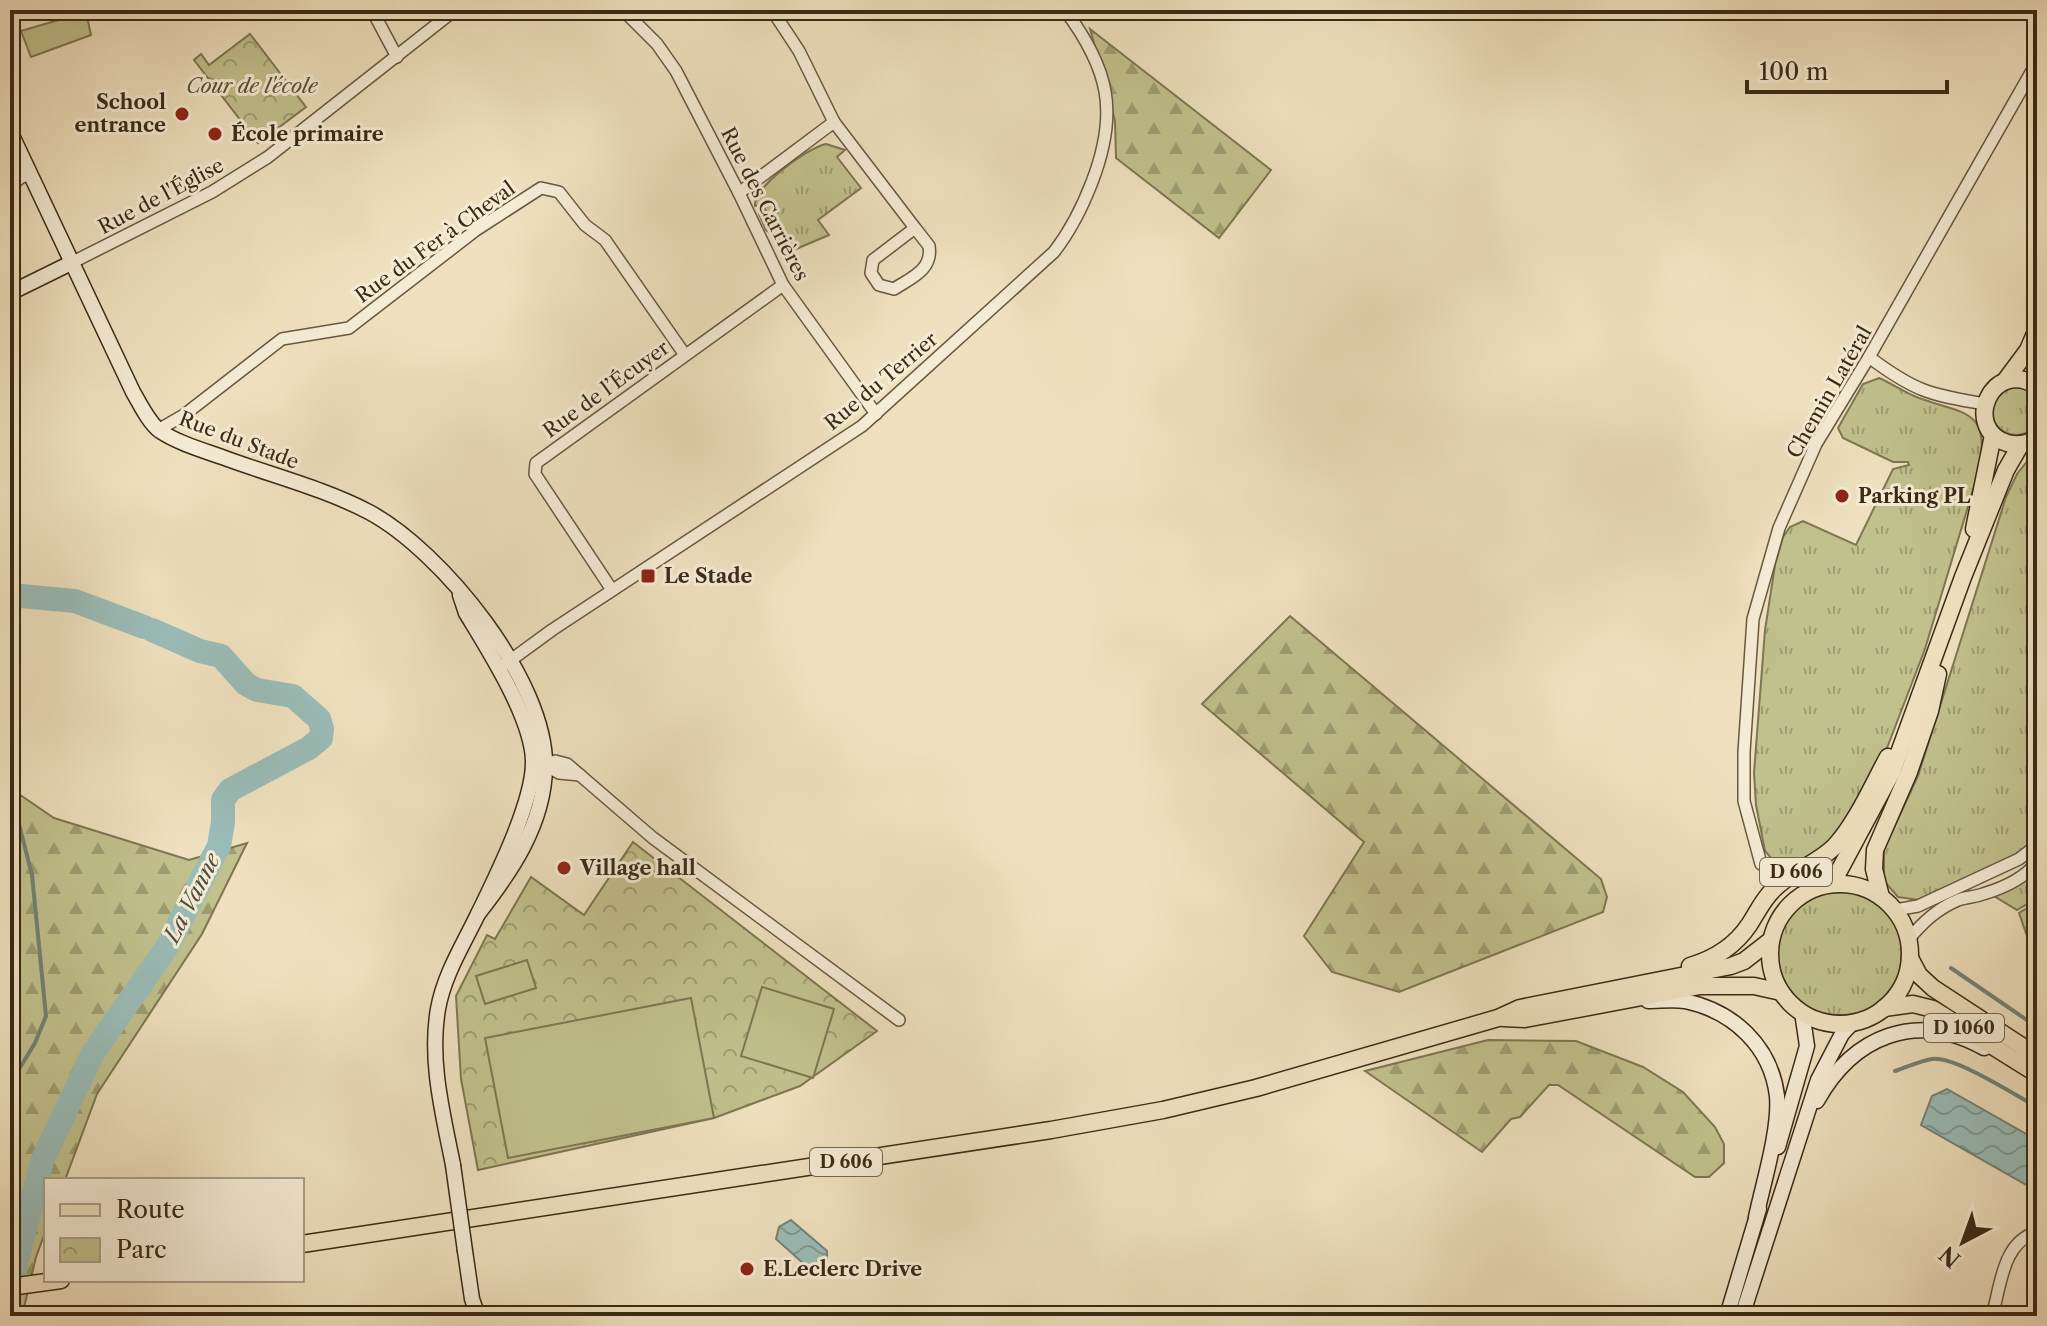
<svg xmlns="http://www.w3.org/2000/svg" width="2047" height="1326" viewBox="0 0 2047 1326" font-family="'Libre Caslon Text',serif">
	<defs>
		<pattern id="grass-tufts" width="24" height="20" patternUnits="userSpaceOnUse" patternTransform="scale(2)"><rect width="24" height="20" fill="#c1c18d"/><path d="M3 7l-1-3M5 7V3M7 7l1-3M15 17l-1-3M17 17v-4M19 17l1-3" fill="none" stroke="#9e9d72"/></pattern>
		<pattern id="forest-firs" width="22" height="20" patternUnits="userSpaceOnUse" patternTransform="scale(2)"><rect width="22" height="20" fill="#c1c18d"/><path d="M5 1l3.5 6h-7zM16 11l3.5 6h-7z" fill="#9e9d72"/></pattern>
		<pattern id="park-crowns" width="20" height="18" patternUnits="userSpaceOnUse" patternTransform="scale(2)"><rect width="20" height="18" fill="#c1c18d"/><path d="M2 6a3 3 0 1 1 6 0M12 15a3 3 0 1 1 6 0" fill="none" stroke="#9e9d72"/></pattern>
		<pattern id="water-waves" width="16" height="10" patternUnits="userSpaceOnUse" patternTransform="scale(2)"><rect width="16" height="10" fill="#9abcb7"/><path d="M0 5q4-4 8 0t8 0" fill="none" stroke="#7f9994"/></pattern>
	</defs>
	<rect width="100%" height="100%" fill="#efe1bf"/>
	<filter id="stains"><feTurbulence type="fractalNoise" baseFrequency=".0025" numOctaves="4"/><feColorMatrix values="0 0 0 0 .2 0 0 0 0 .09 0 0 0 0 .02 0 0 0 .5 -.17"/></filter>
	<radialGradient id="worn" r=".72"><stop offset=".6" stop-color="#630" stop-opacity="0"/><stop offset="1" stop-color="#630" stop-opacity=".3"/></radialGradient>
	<g fill="url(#grass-tufts)" stroke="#7e7652" stroke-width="2">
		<path d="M 826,144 L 845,150 L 837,157 L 861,188 L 818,220 L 829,235 L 796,249 L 766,230 L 759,214 L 766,211 L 762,204 L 755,206 C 753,187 807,148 826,144 Z"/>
		<path d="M 1879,378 C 1893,384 1905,393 1919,398 C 1962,414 1990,408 1980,467 L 1925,649 L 1882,761 L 1858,803 L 1829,843 L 1784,873 L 1765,851 L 1756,805 L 1754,773 L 1765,630 L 1775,565 L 1783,537 L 1790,527 L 1803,521 L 1856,545 L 1893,469 L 1909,465 L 1908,462 L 1893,462 L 1843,438 L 1838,428 L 1863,384 Z"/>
		<circle cx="2016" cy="411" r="24"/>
		<path d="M 2037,449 L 2037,836 L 2019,854 L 1918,900 L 1898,897 L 1884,881 L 1884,849 L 1918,776 L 2006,497 L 2017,474 Z"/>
		<path d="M 2030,875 L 2037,890 L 2037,898 L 2017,910 L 1994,896 Z"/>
		<circle cx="1840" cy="953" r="62"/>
		<path d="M 2037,902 L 2037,965 L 2019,913 Z"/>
	</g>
	<g fill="url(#forest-firs)" stroke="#7e7652" stroke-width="2">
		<path d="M 1090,29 L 1271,170 L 1219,238 L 1116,158 L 1115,121 Z"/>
		<path d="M 1290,616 L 1601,879 L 1607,897 L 1603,912 L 1399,992 L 1332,972 L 1304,936 L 1364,842 L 1202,704 Z"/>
		<path d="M 10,788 L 54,818 L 189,860 L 247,843 L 202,934 L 97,1094 L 65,1180 L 46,1180 L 46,1230 L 36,1257 L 22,1316 L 10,1316 L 10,1039 L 13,1034 L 16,861 L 10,838 Z"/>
		<path d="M 1488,1040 L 1576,1041 L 1643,1067 L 1683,1092 L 1715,1127 L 1724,1144 L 1724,1163 L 1709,1177 L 1695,1177 L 1558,1085 L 1549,1085 L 1520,1117 L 1511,1119 L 1482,1152 L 1365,1071 Z"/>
	</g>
	<g fill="url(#park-crowns)" stroke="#7e7652" stroke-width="2">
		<path d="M 250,34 L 306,107 L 258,143 L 194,60 L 201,54 L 209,65 Z"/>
		<path d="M 633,842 L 877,1031 L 800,1086 L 714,1118 L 478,1170 L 461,1079 L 456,996 L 487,935 L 495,939 L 531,877 L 584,915 Z"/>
	</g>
	<g fill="#c1c18d" stroke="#7e7652" stroke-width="2">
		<path d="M 86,12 L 91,35 L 31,57 L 21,31 Z"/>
		<path d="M 527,960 L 536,988 L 485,1004 L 476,976 Z"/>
		<path d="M 762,987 L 834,1009 L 813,1078 L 741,1056 Z"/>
		<path d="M 691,998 L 714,1118 L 508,1158 L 485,1038 Z"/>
	</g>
	<g fill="url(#water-waves)" stroke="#748277" stroke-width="2">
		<path d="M 1947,1089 L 2037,1140 L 2037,1191 L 1921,1125 L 1932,1096 Z"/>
		<path d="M 791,1220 L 827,1251 L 827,1260 L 814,1273 L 776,1239 L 779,1227 Z"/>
	</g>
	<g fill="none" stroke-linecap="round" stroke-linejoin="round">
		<g stroke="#748277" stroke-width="4">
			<path d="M 10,789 L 32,875 L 46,1016 L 35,1043 L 10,1084"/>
			<path d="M 1951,968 L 2037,1027"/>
			<path d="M 1895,1071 C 1907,1067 1920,1061 1932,1059 C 1955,1056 2015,1095 2037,1107"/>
		</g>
		<g stroke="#9abcb7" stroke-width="24">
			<path d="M 10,595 L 75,601 L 144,627"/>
			<path d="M 10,1289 L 42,1161 L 93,1053 L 167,947 L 208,867 L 219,846 L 223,822 L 223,800 L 230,790 L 309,748 L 321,738 L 322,729 L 319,719 L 293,696 L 257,690 L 246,684 L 221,656 L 200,651 L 152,630"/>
		</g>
		<defs>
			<g id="street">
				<path d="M 372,10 L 397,57"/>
				<path d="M 623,10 L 657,44 L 676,71 L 739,193 L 783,285 L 876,414"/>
				<path d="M 772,10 L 799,51 L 834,122 L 915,228 L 873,260 L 871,273 L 879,285 L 894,289 C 911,278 933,270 929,246 L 915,228"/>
				<path d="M 10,187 L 20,178 L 30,173"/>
				<path d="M 739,193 L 834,122"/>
				<path d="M 71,263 L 212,192 L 268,157 L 455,10"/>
				<path d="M 1869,357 C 1914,391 1930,395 1985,404"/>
				<path d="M 158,430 L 184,415 L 282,339 L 349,328 L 476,230 L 541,188 L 559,192 L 585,225 L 605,240 L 685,355"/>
				<path d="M 612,590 L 535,474 L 536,463 L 783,285"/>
				<path d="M 504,665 L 552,630 L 862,426 L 1054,252 C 1071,230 1082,208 1092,182 C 1119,112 1109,69 1065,10"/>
				<path d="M 540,763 L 559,773 L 580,775"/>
				<path d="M 546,765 L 555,761 L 567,764 L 653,838 L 899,1020"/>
				<path d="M 1761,864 L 1744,801 L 1744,752 L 1753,619 L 1779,528 L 1816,444 L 1869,357 L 2037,62"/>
				<path d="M 1895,910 L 1918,906 L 2019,859 L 2037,845"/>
				<path d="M 1908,940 C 1923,922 1937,909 1958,900 C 1966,897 1975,897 1983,894 C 2003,888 2024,879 2037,862"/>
				<path d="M 1992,1316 C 2001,1286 2002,1242 2037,1232"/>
			</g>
			<g id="secondary">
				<path d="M 10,131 L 133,392 C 140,404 149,423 160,431 C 178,443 202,450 222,457 C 270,475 323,488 369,512 C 442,551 548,682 545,768 C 544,824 511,872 478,914"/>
				<path d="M 10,293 L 71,263"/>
				<path d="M 1648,1001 C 1660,1001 1673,999 1685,1001 C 1733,1011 1771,1046 1777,1096 C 1780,1129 1763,1184 1756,1217"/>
				<path d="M 1817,1101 C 1853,1036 1916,1010 1984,1048"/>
				<path d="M 1778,1147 L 1807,1046 L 1802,1012"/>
				<path d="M 453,1165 C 443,1114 429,1061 438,1009 C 444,975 463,945 478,914 C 496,877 534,801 533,761 C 532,718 489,651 466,613 L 460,595"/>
				<path d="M 465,1251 L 472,1299 L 478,1316"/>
				<path d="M 1727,1316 L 1759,1209"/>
				<path d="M 1742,1316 L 1818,1080 L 1842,1034 L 1853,1022"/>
			</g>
			<g id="primary">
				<path d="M 2005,381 L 2028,350 L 2037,329"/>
				<path d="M 2037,386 C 1991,357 1962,429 2007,443 C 2018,446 2028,444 2037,438"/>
				<path d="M 1974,529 L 1993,435"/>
				<path d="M 1832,884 L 1892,772 L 1963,577 L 2006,470 L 2021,444"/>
				<circle cx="1840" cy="954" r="70"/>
				<path d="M 1881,897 L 1874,869 L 1875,850 L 1909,772 L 1930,711 L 1938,674"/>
				<path d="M 1910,958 L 1919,975 L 1933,988 L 2037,1056"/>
				<path d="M 1690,966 C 1714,959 1735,946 1749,925 C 1757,913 1763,899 1774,889 C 1791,871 1816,865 1834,847 C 1856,824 1873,784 1888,757"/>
				<path d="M 1884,1008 L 1913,1004 L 1933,1009 L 2037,1074"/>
				<path d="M 1503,1018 L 1525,1019 L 1700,986 L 1754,986 L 1781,992"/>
				<path d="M 302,1244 L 1051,1130 L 1163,1110 L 1256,1088 L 1498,1018 L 1520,1008 L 1731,966 L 1744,961 L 1771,940"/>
				<path d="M 10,1287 L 61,1280"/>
			</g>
		</defs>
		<use href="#street" stroke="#675840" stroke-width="14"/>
		<use href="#secondary" stroke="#3a2a16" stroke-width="17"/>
		<use href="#primary" stroke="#3a2a16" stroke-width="19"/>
		<use href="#street" stroke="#f5ecd5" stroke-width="11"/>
		<use href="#secondary" stroke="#f5ecd5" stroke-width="14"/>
		<use href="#primary" stroke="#efe1bf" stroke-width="16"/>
		<defs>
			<path id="secondary-bridge" d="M 453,1165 L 465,1251"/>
		</defs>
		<use href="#secondary-bridge" stroke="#3a2a16" stroke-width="17" stroke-linecap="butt"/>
		<use href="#secondary-bridge" stroke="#f5ecd5" stroke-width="14"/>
	</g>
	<g fill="#8f2418" stroke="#f5ecd5" stroke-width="3">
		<circle cx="182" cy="114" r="8"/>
		<circle cx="215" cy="134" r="8"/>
		<circle cx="1842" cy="496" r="8"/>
		<rect x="640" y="568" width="16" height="16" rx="4"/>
		<circle cx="564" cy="868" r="8"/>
		<circle cx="747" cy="1269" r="8"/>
	</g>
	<g text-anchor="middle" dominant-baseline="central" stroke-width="6" stroke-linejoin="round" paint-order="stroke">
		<g fill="#f5ecd5" stroke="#72644f" stroke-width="2">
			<rect x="1760" y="858" width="72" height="28" rx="6"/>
			<rect x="1924" y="1014" width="80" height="28" rx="6"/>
			<rect x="810" y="1148" width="72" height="28" rx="6"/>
		</g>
		<g font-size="18" font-weight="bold" fill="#3a2a16">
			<text x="1796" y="872">D 606</text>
			<text x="1964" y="1028">D 1060</text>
			<text x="846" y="1162">D 606</text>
		</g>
		<g font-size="20" font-style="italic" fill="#5c5034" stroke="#f5ecd5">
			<text x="252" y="86">Cour de l'école</text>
		</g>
		<g font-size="20" font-weight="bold" fill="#3a2a16" stroke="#f5ecd5" text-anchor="start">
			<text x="166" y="102" text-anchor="end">School<tspan x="166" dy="23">entrance</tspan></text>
			<text x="231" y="134">École primaire</text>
			<text x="1858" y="496">Parking PL</text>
			<text x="664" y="576">Le Stade</text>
			<text x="580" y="868">Village hall</text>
			<text x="763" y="1269">E.Leclerc Drive</text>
		</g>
		<g font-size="20" fill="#3a2a16" stroke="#f5ecd5">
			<text transform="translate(161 196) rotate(-28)">Rue de l'Église</text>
			<text transform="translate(765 204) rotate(63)">Rue des Carrières</text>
			<text transform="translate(435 242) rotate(-36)">Rue du Fer à Cheval</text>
			<text transform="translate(881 381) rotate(-40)">Rue du Terrier</text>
			<text transform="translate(606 389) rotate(-36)">Rue de l’Écuyer</text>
			<text transform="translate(1829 392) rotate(-60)">Chemin Latéral</text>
			<text transform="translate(239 440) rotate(21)">Rue du Stade</text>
		</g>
		<g font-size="22" font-style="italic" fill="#524e3e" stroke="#f5ecd5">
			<text transform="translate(192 898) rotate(-63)">La Vanne</text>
		</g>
	</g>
	<rect width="2047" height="1326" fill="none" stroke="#efe1bf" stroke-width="40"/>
	<rect x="12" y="12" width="2023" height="1302" fill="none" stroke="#3a2a16" stroke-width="4"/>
	<rect x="20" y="20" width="2007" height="1286" fill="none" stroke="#3a2a16" stroke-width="2"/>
	<rect x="44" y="1178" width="260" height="104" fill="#f5ecd5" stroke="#aa9e89" stroke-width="2"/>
	<rect x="60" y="1204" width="40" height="12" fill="#efe1bf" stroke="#aa9e89" stroke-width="2"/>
	<text x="116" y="1218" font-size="24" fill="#3a2a16">Route</text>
	<rect x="60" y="1238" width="40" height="24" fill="url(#park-crowns)" stroke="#aa9e89" stroke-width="2"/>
	<text x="116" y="1258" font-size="24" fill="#3a2a16">Parc</text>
	<g transform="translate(1963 1242) rotate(221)" stroke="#f5ecd5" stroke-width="6" paint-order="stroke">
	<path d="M0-6L14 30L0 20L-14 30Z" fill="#3a2a16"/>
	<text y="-12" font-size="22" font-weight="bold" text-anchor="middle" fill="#3a2a16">N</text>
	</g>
	<path d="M1747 80v12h200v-12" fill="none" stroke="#3a2a16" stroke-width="4"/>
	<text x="1759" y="80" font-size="24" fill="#3a2a16" stroke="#f5ecd5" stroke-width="6" paint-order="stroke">100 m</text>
	<rect width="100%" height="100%" filter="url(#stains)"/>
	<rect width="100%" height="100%" fill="url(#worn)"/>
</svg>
